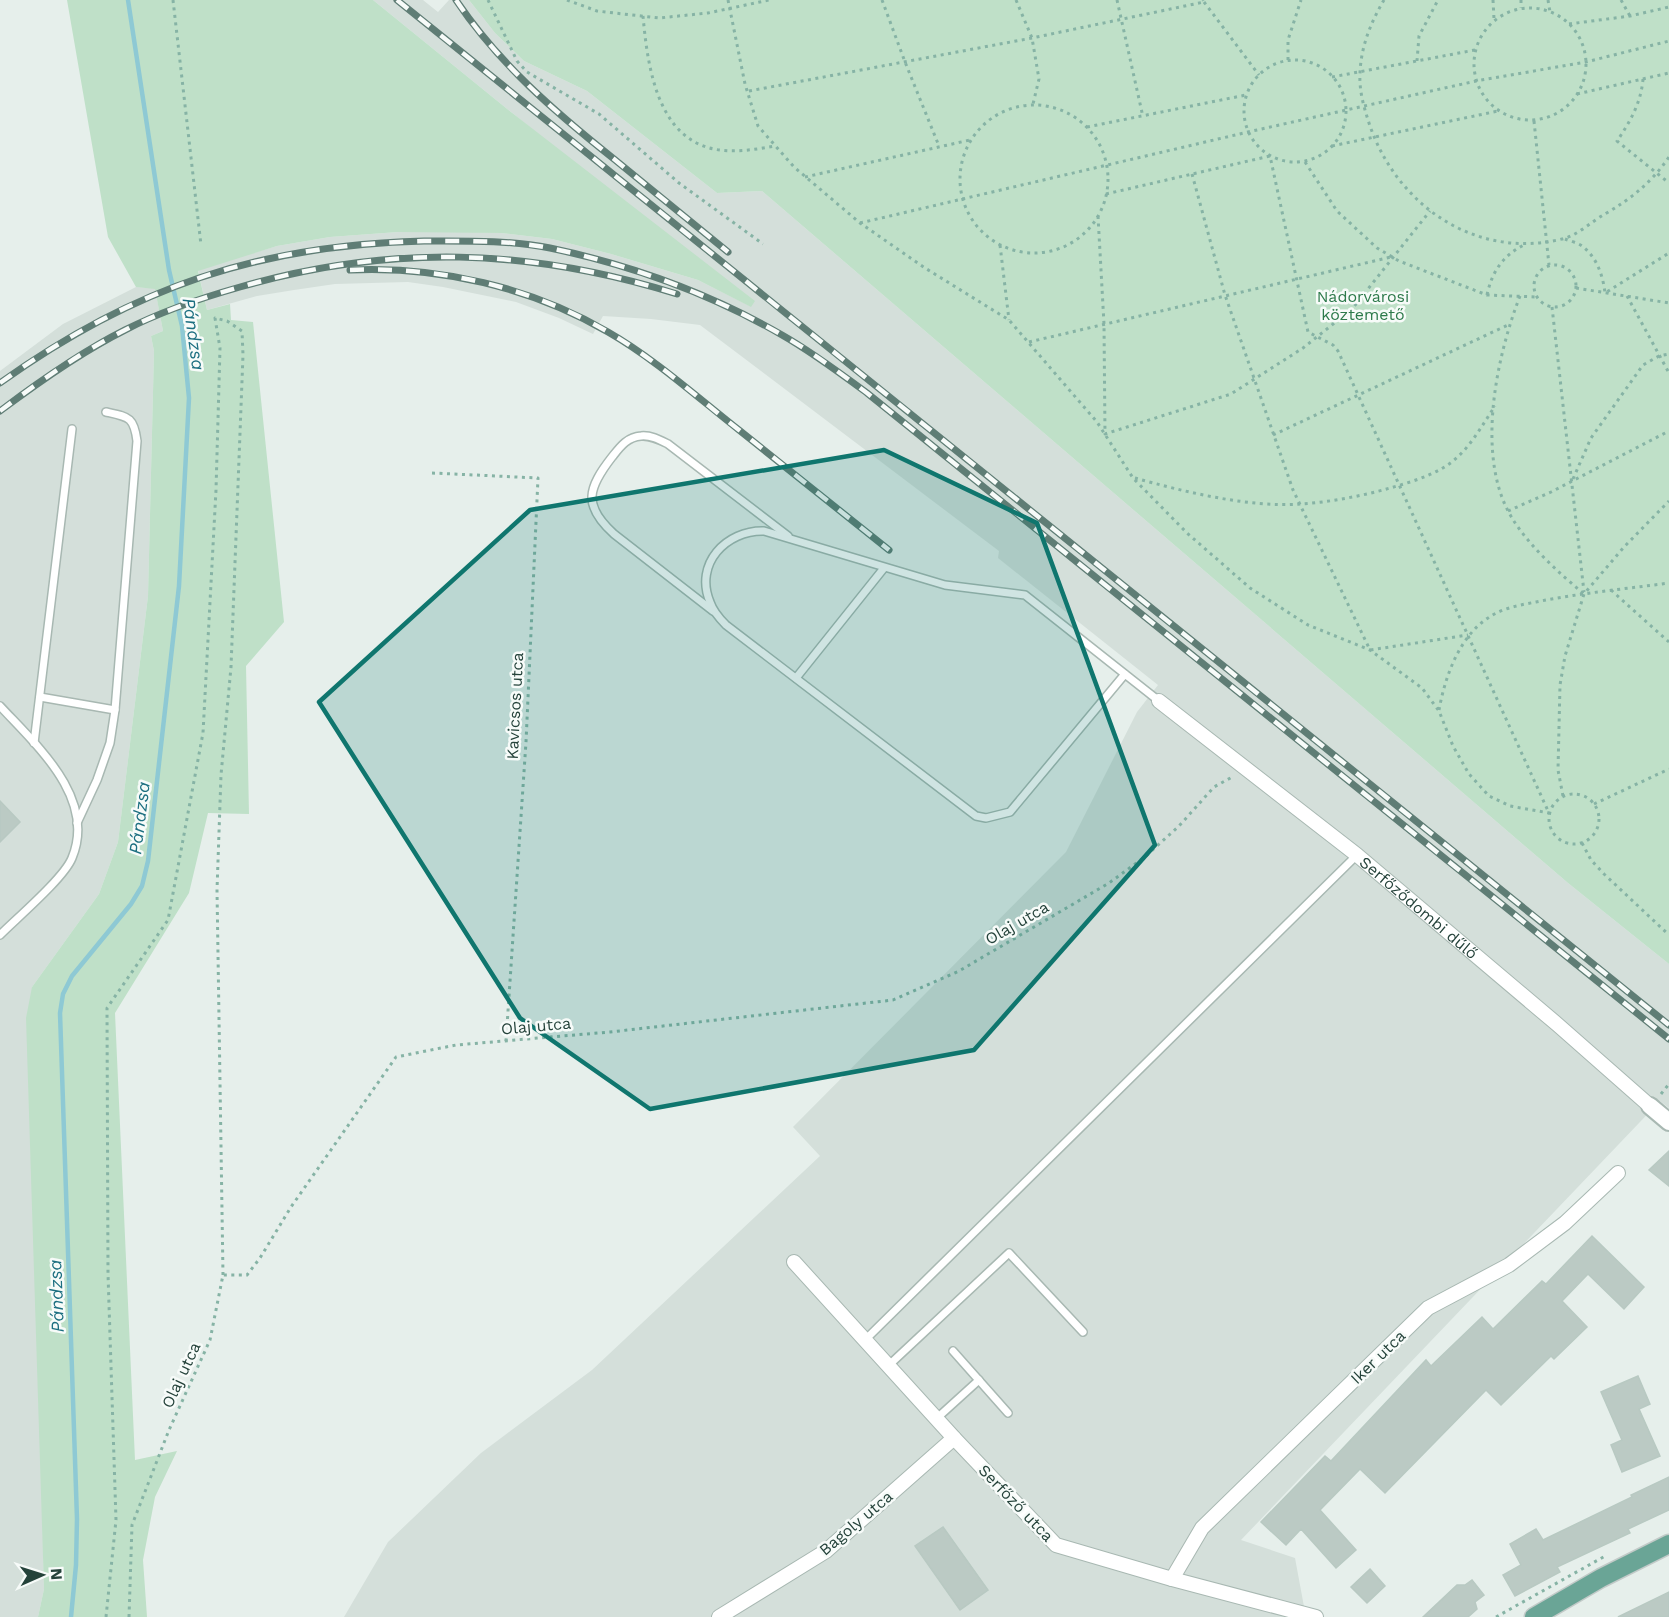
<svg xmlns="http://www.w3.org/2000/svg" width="1669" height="1617" viewBox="0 0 1669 1617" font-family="'Work Sans',sans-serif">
	<rect width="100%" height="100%" fill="#e6efeb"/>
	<g fill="#d4dfda">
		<path d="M 373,0 L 423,0 L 438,12 L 449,0 L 469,0 L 495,33 L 524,61 L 587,91 L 717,193 L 762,191 L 1568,883 L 1669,964 L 1669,1108 L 1660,1101 L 1241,1540 L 1295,1558 L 1305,1612 L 1300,1617 L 344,1617 L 388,1542 L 481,1453 L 592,1370 L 820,1156 L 793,1127 L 1066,852 L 1137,712 L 1158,685 L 998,558 L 999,551 L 700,325 L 651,319 L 603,316 L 593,334 L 559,318 L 516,302 L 443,287 L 408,282 L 335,284 L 294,290 L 257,296 L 207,310 L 198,270 L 225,261 L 277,246 L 330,237 L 398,232 L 446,231 L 501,233 L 552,239 L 611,254 L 698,280 L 750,306 Z"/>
		<path d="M 136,287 L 155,288 L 163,331 L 151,336 L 154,351 L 148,596 L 118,842 L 99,894 L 32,987 L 44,1589 L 38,1617 L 0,1617 L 0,371 L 63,324 Z"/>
	</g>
	<g fill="#bfe0c8">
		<path d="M 67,0 L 373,0 L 511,112 L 755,301 L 751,307 L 698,280 L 611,254 L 552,239 L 501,233 L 398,232 L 330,237 L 277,246 L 198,271 L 207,310 L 230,304 L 231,320 L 253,322 L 284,622 L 246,666 L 249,814 L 208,813 L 189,893 L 115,1013 L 135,1460 L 177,1451 L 155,1497 L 143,1560 L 147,1617 L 38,1617 L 44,1589 L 26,1018 L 32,987 L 99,894 L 118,842 L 148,596 L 154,351 L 151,336 L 163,331 L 155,289 L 136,287 L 108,237 Z"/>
		<path d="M 469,0 L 1669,0 L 1669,964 L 1568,883 L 762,191 L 717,193 L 587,91 L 524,61 L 495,33 Z"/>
	</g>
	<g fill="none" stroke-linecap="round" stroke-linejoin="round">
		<path stroke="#8ec9d4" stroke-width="4.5" d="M 71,1617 L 76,1565 L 77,1519 L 60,1013 L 63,994 L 72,976 L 131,904 L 142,886 L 148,861 L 179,586 L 189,398 L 182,326 L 169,270 L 128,0"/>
	</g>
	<g fill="#bbcac4" stroke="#b8c9c2" stroke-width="1.5">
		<path d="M 0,801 L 20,822 L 0,842 Z"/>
		<path d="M 1669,1151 L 1669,1186 L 1649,1170 Z"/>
		<path d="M 1592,1236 L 1644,1287 L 1624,1309 L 1588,1274 L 1562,1301 L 1587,1327 L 1554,1359 L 1551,1356 L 1501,1405 L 1486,1390 L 1385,1493 L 1360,1469 L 1320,1510 L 1356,1550 L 1336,1568 L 1301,1529 L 1286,1545 L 1261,1522 L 1325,1456 L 1331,1461 L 1426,1360 L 1431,1366 L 1482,1317 L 1493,1329 L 1542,1281 L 1546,1284 Z"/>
		<path d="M 1638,1376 L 1650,1404 L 1639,1409 L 1660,1456 L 1622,1472 L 1611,1445 L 1622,1440 L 1601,1392 Z"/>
		<path d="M 1669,1477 L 1669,1510 L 1628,1529 L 1630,1533 L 1557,1567 L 1560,1572 L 1515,1596 L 1503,1575 L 1521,1565 L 1510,1544 L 1536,1529 L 1543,1540 L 1632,1497 L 1631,1495 Z"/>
		<path d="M 943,1527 L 988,1590 L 960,1610 L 915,1546 Z"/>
		<path d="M 1370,1569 L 1385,1586 L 1367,1603 L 1351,1587 Z"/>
		<path d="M 1472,1580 L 1484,1595 L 1475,1602 L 1477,1609 L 1468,1617 L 1423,1617 L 1457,1585 L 1465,1585 Z"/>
		<path d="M 1669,1592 L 1669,1617 L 1618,1617 Z"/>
	</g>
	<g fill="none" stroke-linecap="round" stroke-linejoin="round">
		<defs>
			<g id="service">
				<path d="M 713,611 L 614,534 C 582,505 588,488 612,457 C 620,447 627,437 641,436 C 651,435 660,440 668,444 L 788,536"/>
				<path d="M 1125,674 L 1010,812 L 986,818 L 976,816 L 726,625 C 719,618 713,611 710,602 C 694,564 726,530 764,531 L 945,585 L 1025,595 L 1159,701"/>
				<path d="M 796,678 L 884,568"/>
				<path d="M 40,697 L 115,710"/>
				<path d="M 0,706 C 36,745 97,798 72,858 C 64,878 17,918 0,935"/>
				<path d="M 34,743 L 72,429"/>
				<path d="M 77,823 L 97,780 L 110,743 L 115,710 L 137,441 C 134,417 129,417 106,412"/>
				<path d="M 865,1340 L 1357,855"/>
				<path d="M 953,1351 L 1008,1413"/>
				<path d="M 888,1366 L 1009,1253 L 1083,1332"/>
				<path d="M 936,1419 L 979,1380"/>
			</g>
			<g id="minor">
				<path id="s1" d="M 1159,701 L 1357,855 L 1558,1025 L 1650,1106"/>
				<path d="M 794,1262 L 954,1438 L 1056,1545 L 1172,1579 L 1316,1617"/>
				<path d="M 1172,1579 L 1202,1528 L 1428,1308 L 1509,1265 L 1565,1223 L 1618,1173"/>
				<path d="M 719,1617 L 826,1551 L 954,1438"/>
			</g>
			<path id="tertiary" d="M 1650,1106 L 1669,1122"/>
			<path id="primary" d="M 1534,1617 L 1601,1578 L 1669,1544"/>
		</defs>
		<use href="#service" stroke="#a8b8b2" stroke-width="10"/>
		<use href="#minor" stroke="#a8b8b2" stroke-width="16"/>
		<use href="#tertiary" stroke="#a8b8b2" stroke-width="20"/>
		<use href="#primary" stroke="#c2cac8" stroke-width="21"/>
		<g stroke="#86b3a5" stroke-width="3" stroke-dasharray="3 4.5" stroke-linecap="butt">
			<path d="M 173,0 L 201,245"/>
			<path d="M 488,0 L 517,61 L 527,72 L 599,114 L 679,183 L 763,244"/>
			<path d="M 567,0 L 597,11 L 659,18 L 708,13 L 769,0"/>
			<path d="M 728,0 L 745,84 L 758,126 L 794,167 L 860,223 L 925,268 L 1009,320 L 1097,422 L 1133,478 L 1187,533 L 1250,588 L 1308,625 L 1370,650 L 1422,688 L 1439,711 L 1453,746 L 1469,774 L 1489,796 L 1510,806 L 1549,813"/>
			<path d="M 882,0 L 905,62 L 939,146"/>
			<path d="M 1016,0 L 1032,38 L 1039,79 L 1033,104"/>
			<path d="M 1117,0 L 1143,117"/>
			<path d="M 1384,0 C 1371,22 1361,46 1360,73 C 1359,91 1364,108 1370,126 C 1398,206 1476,260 1562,239 C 1577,236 1592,221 1605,214 C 1632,198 1651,183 1669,157"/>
			<path d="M 1493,0 L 1494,19"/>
			<path d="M 1521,0 L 1521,8"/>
			<path d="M 1548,0 L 1550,12"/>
			<path d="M 1621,0 L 1630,16"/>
			<path d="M 1204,2 L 1259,75"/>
			<circle cx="1530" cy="64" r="56"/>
			<path d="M 643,16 C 647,60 655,126 701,145 C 724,155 752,150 775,146"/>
			<path d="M 1569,24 L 1630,16 L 1669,7"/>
			<path d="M 1288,60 L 1288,40 L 1301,0"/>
			<circle cx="1295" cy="111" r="51"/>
			<path d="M 1417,61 L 1419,36 L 1438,0"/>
			<path d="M 1332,77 L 1475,50"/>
			<path d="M 1643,79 C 1641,103 1630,122 1617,141 L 1669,183"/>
			<path d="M 749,91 L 1032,38 L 1204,2 L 1203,0"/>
			<path d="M 1577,94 L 1669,73"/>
			<circle cx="1034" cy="179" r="74"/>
			<path d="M 1534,121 L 1549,265"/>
			<path d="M 1087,127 L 1246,95"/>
			<path d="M 1332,146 L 1498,111"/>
			<path d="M 1305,162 L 1337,211 L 1377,248 L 1399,261 L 1487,295 L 1537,297"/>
			<path d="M 1192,174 L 1225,295 L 1293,490 L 1370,650 L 1468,635"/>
			<path d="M 805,177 L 970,140"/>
			<path d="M 1106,194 L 1270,156 L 1308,332 L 1333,345 L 1338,351 L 1549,813"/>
			<path d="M 1098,216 L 1104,324 L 1105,434 L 1231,394 L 1303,348 L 1352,309 L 1430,211"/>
			<path d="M 860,223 L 1248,132 L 1476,81 L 1586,62 L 1669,41"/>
			<path d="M 1565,239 C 1570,241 1578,243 1582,246 C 1597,257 1603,276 1605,293 L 1669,253"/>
			<path d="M 1000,245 L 1009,320"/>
			<circle cx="1555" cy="286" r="21"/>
			<path d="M 1576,288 L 1669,303"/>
			<path d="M 1487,295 C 1492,271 1504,254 1526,244"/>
			<path d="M 1520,296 C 1496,358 1475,458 1512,518 C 1529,546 1559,573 1584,594"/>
			<path d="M 1627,296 L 1669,373"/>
			<path d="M 1552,307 L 1584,592"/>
			<path d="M 1029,342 L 1391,257"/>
			<path d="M 1273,435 L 1510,324"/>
			<path d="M 432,473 L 538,478 L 526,742 L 506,1041"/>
			<path d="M 1135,478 C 1185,492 1250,508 1302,504 C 1329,502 1356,497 1383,490 C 1404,484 1427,478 1446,466 C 1468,452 1481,427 1495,406"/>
			<path d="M 1573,479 L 1591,438 L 1643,365 L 1659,356 L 1669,354"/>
			<path d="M 1508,511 L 1551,492 L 1669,431"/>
			<path d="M 1611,590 L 1669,642"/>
			<path d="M 1439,710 C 1445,677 1459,637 1488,618 C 1502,608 1520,605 1536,602 C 1580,593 1625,589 1669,583"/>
			<circle cx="1574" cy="819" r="25"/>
			<path d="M 1563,796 L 1558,770 L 1560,685 L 1565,656 L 1584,594 L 1624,547 L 1669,501"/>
			<path d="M 1594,804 L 1669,769"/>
			<path d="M 1582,843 L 1591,860 L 1604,874 L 1669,935"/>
			<path d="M 1661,1094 L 1669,1084"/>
			<path d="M 106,1617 L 116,1520 L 108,1274 L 107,1008 L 168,920 L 203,733 L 216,490 L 220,348 L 215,318 L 227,321 L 242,331 L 243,355 L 231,667 L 221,775 L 217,890 L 223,1275"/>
			<path d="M 129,1617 L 132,1525 L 169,1430 L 210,1340 L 223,1275 L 247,1275 L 260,1258 L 291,1207 L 396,1057 L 456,1045 L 610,1032 L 893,1000 L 959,971 L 1109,883 L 1146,856 L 1179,826 L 1214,787 L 1234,776"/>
			<path d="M 1496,1617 L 1607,1555"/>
		</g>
		<use href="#service" stroke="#fff" stroke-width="7"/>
		<use href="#minor" stroke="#fff" stroke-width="14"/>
		<use href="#tertiary" stroke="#fff" stroke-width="16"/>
		<use href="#primary" stroke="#6aa596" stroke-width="18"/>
		<defs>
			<g id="rail">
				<path d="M 397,0 L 1669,1025"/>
				<path d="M 456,0 C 499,64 555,112 614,159 C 652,190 690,221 728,252"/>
				<path d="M 350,270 C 439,266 531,287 608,332 C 655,359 697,397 739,430 C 789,470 839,510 889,550"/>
				<path d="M 0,383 C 134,287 259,245 424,241 C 466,241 509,240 550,248 C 631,265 711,294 782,335 C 812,352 840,373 867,393 L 1669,1039"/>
				<path d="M 0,411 C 40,381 81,352 125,330 C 162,311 201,298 240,287 C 390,244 529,248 677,294"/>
			</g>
		</defs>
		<use href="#rail" stroke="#5f7d75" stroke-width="7"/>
		<use href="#rail" stroke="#f7fbf9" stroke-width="4.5" stroke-dasharray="14" stroke-linecap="butt"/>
	</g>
	<path fill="#0f766e" fill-opacity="0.2" stroke="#0f766e" stroke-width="4.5" stroke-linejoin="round" d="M 884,450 L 1037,523 L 1155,845 L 974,1050 L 650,1109 L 520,1018 L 319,702 L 530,510 Z"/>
	<g text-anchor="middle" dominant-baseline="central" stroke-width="5" stroke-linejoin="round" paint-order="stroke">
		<g font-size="16" fill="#2d7a4b" stroke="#f7fbf9">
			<text x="1363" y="296">Nádorvárosi<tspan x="1363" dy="18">köztemető</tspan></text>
		</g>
		<g font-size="16" fill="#24423a" stroke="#f7fbf9">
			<text transform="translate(515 706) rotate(-87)">Kavicsos utca</text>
			<text stroke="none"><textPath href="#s1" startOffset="332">Serfőződombi dűlő</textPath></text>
			<text transform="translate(1017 923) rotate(-30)">Olaj utca</text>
			<text transform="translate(536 1026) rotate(-5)">Olaj utca</text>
			<text transform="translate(1378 1357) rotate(-44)">Iker utca</text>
			<text transform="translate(181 1375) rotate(-65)">Olaj utca</text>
			<text transform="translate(1016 1503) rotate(46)">Serfőző utca</text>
			<text transform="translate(856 1523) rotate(-40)">Bagoly utca</text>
		</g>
		<g font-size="18" font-style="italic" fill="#1c6f80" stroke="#f7fbf9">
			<text transform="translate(194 334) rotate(82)">Pándzsa</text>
			<text transform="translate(139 818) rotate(-83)">Pándzsa</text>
			<text transform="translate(56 1296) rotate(-92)">Pándzsa</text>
		</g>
	</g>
	<g transform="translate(42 1575) rotate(87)" stroke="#f7fbf9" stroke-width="4.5" paint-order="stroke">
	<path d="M0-4.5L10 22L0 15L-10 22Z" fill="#24423a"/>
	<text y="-9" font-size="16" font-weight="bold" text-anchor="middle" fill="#24423a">N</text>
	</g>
</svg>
